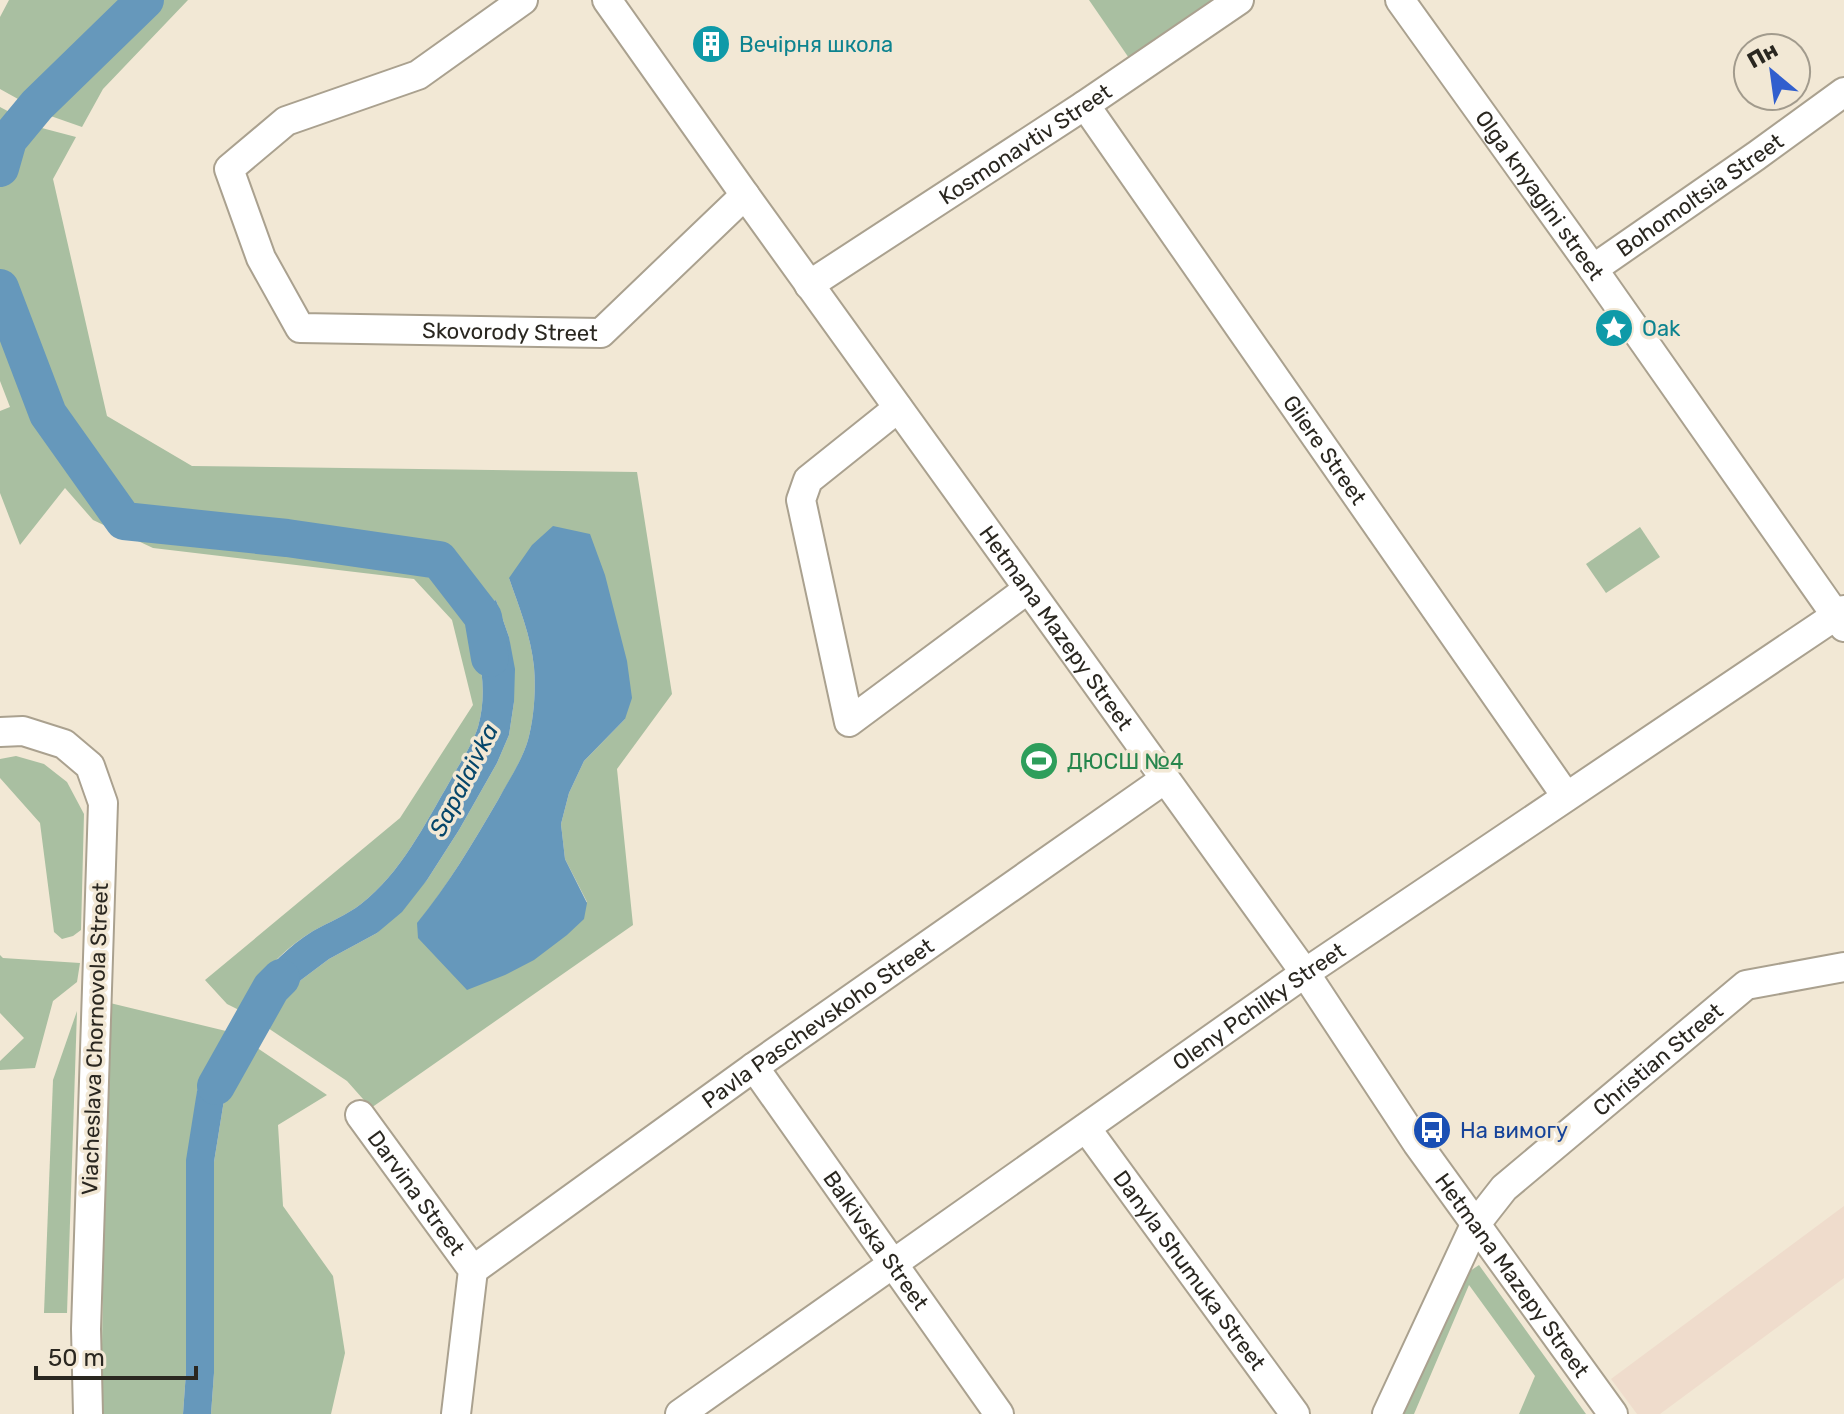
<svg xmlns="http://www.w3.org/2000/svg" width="1844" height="1414" viewBox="0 0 1844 1414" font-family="Rubik,sans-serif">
	<rect width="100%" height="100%" fill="#f2e8d5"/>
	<path fill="#efdccc" d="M 1844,1206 L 1844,1278 L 1660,1414 L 1637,1414 L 1611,1379 Z"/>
	<g fill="#a9bfa1" fill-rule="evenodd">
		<path d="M 9,0 L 188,0 L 103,89 L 82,127 L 45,114 L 0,89 L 0,17 Z"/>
		<path d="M 1089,0 L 1223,0 L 1131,61 Z"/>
		<path d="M 0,107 L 38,127 L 76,137 L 53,179 L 107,416 L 192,466 L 637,472 L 672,694 L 617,769 L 633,925 L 371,1108 L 347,1081 L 262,1024 L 301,980 L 329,959 L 377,933 L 427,880 L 459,830 L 497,763 L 509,735 L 514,702 L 509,637 L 496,600 L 467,613 C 479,649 489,688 478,727 C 472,746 459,764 450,781 C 425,824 401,873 361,904 C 347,915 329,922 313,931 C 279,952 259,976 239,1010 L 227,1004 L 205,980 L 400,818 L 473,705 L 452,620 L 414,579 L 153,548 L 93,520 L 65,488 L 20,545 L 0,493 L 0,411 L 10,407 L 0,381 ZM 509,578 L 625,719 L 584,761 L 569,793 L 561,824 L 565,859 L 587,902 L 417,924 C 448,885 473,843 498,800 C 508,782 522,761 528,740 C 534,718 536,690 534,667 C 531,636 519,607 509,578 Z"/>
		<path d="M 1640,527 L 1660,557 L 1606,593 L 1586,564 Z"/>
		<path d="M 16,756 L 44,764 L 67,782 L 84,814 L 81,930 L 73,936 L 62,939 L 54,932 L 40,823 L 0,778 L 0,759 Z"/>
		<path d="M 0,955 L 3,958 L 80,963 L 77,982 L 53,1001 L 35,1068 L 0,1070 L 0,1061 L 24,1038 L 0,1013 Z"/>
		<path d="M 110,1003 L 226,1031 L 197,1091 L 186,1372 L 183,1414 L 101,1414 L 106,1070 Z"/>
		<path d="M 77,1011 L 67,1313 L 44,1313 L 53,1080 Z"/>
		<path d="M 253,1045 L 327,1095 L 278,1125 L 283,1206 L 333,1276 L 345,1353 L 331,1414 L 211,1414 L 214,1373 L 214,1162 L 224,1100 Z"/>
		<path d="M 1479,1265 L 1586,1414 L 1519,1414 L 1535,1376 L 1469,1285 L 1414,1414 L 1396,1414 L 1461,1277 Z"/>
	</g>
	<g fill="#6698bb">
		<path d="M 553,526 L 590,534 L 605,575 L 627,661 L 632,698 L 625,719 L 584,761 L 569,793 L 561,824 L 565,859 L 587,903 L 584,919 L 567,935 L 534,960 L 505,975 L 467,990 L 418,938 L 417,923 C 448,885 473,843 498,800 C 508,781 522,761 528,740 C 534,718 536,690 534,667 C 531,636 519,607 509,578 L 532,545 Z"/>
		<path d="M 496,600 L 509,637 L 515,669 L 514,702 L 509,735 L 497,763 L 459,830 L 427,880 L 402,912 L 377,933 L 329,959 L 301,980 L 262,1024 L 239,1010 C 259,977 280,952 313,931 C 329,922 347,915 361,904 C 401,873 425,824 450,781 C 459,764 472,746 478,727 C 489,688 479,649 467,613 Z"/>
		<path d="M 226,1031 L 253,1045 L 224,1100 L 214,1162 L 214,1373 L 211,1414 L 183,1414 L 186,1372 L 186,1160 L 197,1091 Z"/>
	</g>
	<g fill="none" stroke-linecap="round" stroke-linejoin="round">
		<g stroke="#6698bb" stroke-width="38">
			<path d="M 0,168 L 8,140 L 37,105 L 145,0"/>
			<path d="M 0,288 L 48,414 L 124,521 L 287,538 L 439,560 L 483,617 L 490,658"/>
			<path d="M 216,1086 L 271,988 L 281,978"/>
		</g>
		<defs>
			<g id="minor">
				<path id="s1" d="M 523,0 L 418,75 L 286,121 L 229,169 L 261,258 L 300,328 L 601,333 L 745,195"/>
				<path id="s2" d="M 607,0 L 745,195 L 1305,973 L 1417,1143 L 1613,1414"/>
				<path id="s3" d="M 1400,0 L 1593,269 L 1844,627"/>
				<path id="s4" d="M 1085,105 L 1566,796"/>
				<path id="s5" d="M 1593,269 L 1756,156 L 1844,92"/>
				<path id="s6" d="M 809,285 L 1085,105 L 1239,0"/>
				<path d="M 898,408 L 808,480 L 801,500 L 849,722 L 1028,589"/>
				<path d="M 0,732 L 23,731 L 64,744 L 90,766 L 103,803 L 86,1329 L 88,1414"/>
				<path id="s7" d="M 754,1067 L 999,1414"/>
				<path id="s8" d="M 360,1115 L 473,1270 L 456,1414"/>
				<path id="s9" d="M 1086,1128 L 1295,1414"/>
				<path id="s10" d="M 473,1270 L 754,1067 L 1165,779"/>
				<path id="s11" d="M 680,1414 L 1305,973 L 1844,610"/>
				<path id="s12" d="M 1387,1414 L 1475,1225 L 1504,1188 L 1746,985 L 1844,967"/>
			</g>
		</defs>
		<use href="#minor" stroke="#aaa18f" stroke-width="32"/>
		<use href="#minor" stroke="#fff" stroke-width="28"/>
	</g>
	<defs>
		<symbol id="building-disc" viewBox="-11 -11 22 22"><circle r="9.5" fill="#0f9aa8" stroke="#f2e8d5"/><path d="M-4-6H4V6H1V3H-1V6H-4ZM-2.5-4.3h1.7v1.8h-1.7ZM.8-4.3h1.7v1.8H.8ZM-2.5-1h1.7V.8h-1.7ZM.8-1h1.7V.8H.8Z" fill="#fff"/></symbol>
		<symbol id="sight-disc" viewBox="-11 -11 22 22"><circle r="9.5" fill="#0f9aa8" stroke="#f2e8d5"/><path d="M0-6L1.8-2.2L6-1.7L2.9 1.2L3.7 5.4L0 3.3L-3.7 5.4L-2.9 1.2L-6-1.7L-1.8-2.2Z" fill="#fff"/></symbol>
		<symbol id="stadium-disc" viewBox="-11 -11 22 22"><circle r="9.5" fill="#2e9e5b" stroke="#f2e8d5"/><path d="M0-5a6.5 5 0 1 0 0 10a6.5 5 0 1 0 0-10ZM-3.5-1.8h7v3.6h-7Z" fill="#fff"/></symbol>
		<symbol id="bus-disc" viewBox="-11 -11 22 22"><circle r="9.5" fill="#1a4fb4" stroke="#f2e8d5"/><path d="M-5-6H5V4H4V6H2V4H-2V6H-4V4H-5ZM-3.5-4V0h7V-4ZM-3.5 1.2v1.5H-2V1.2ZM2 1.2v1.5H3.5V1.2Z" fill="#fff"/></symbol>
	</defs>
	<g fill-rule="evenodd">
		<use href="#building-disc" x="689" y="22" width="44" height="44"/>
		<use href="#sight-disc" x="1592" y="306" width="44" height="44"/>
		<use href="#stadium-disc" x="1017" y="739" width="44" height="44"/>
		<use href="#bus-disc" x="1410" y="1108" width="44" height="44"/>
	</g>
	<g text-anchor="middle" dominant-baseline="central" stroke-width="7" stroke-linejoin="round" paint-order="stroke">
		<g font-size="22" fill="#0d838f" stroke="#f2e8d5" text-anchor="start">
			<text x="739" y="44">Вечірня школа</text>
			<text x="1642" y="328">Oak</text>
		</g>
		<g font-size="22" fill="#2a2720" stroke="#f2e8d5">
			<text stroke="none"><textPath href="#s6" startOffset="258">Kosmonavtiv Street</textPath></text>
			<text stroke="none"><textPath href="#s3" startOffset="240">Olga knyagini street</textPath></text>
			<text stroke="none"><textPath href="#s5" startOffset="130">Bohomoltsia Street</textPath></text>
			<text stroke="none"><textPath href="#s1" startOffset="728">Skovorody Street</textPath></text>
			<text stroke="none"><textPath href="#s4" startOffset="420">Gliere Street</textPath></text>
			<text stroke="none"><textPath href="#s2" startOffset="772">Hetmana Mazepy Street</textPath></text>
			<text stroke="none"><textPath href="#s11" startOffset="708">Oleny Pchilky Street</textPath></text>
			<text stroke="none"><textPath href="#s10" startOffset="424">Pavla Paschevskoho Street</textPath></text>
			<text transform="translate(95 1039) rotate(-88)">Viacheslava Chornovola Street</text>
			<text stroke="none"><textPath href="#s12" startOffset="456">Christian Street</textPath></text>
			<text stroke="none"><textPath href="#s8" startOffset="96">Darvina Street</textPath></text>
			<text stroke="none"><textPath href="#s7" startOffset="212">Balkivska Street</textPath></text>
			<text stroke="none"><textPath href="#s9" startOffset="176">Danyla Shumuka Street</textPath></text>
			<text stroke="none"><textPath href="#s2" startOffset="1564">Hetmana Mazepy Street</textPath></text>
		</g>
		<g font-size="22" fill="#27864d" stroke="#f2e8d5" text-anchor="start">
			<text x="1067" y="761">ДЮСШ №4</text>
		</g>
		<g font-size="22" fill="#164399" stroke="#f2e8d5" text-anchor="start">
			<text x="1460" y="1130">На вимогу</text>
		</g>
		<g font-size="24" font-style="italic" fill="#06466a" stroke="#f2e8d5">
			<text transform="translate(464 780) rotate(-63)">Sapalaivka</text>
		</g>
	</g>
	<g transform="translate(1772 72) rotate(331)"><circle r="38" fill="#f2e8d5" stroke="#a29b8d" stroke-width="2"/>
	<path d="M0-6L14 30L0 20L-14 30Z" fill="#315fce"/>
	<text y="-12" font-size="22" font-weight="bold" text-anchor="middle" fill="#2a2720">Пн</text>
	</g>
	<path d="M36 1366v12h160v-12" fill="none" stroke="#2a2720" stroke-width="4"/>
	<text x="48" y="1366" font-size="24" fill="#2a2720" stroke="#f2e8d5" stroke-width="6" paint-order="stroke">50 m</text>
</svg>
